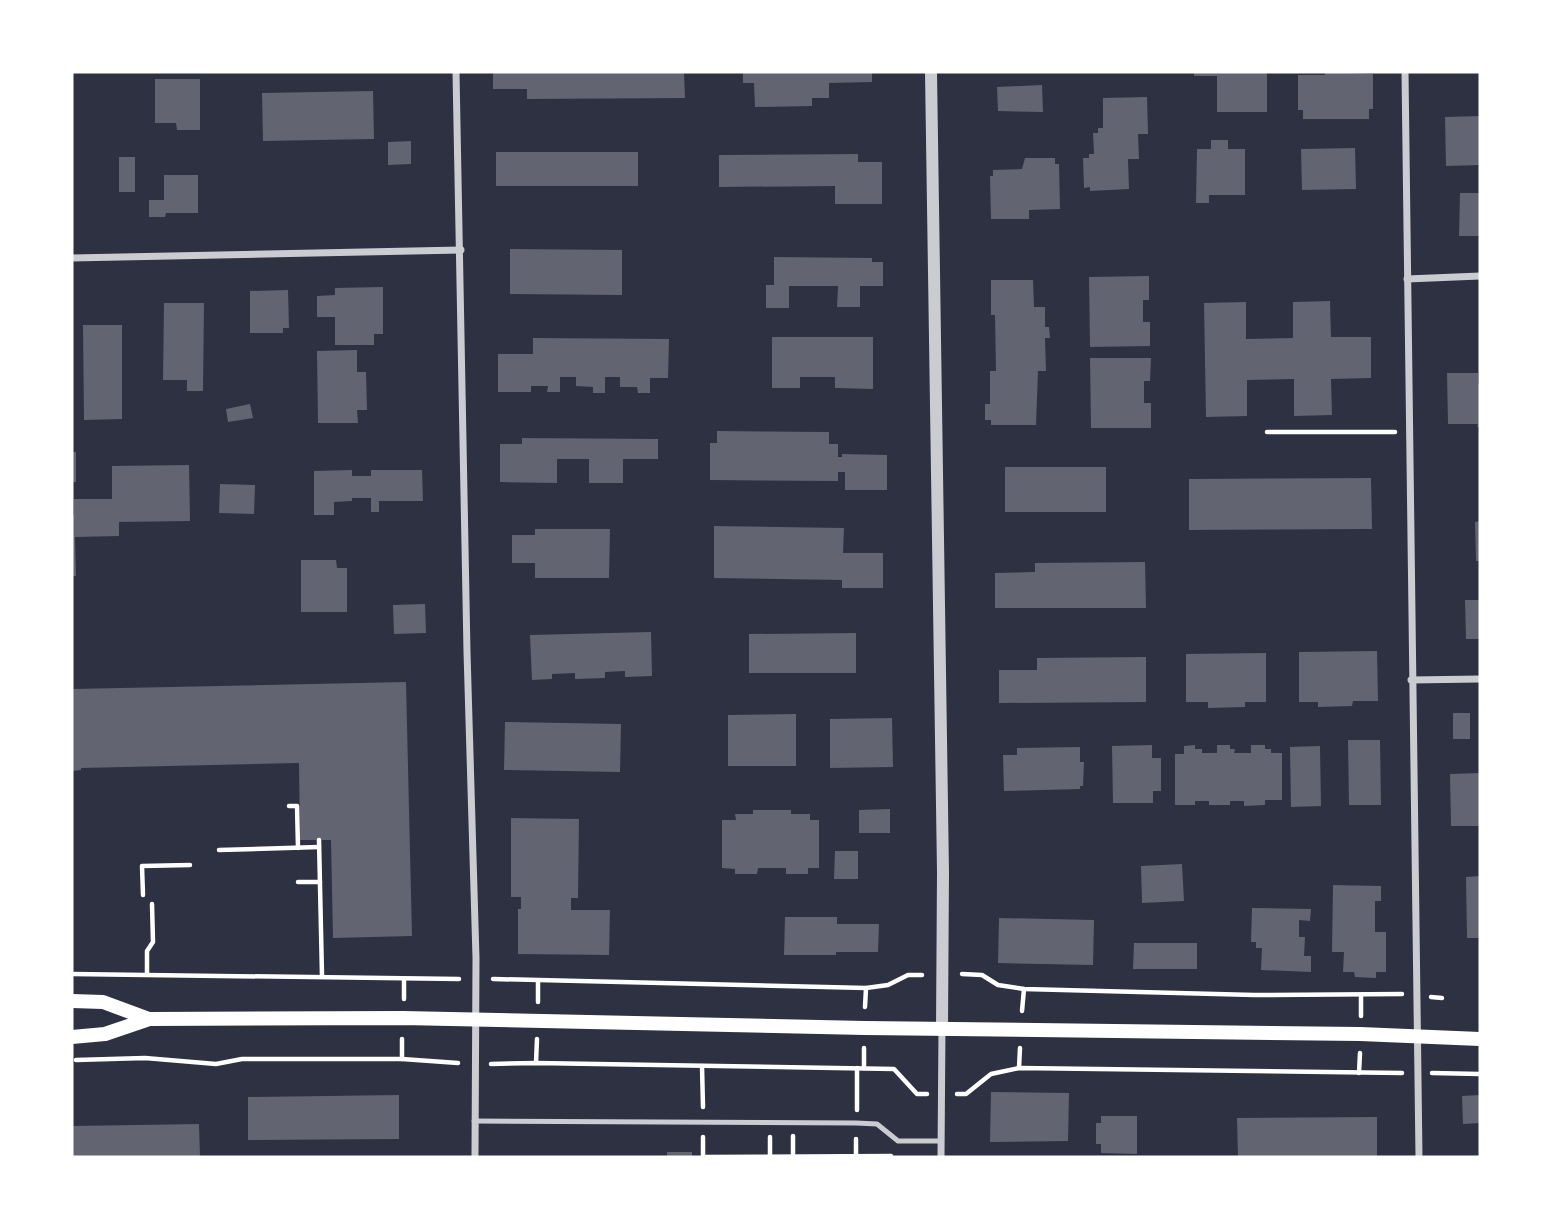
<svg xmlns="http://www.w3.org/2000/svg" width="1552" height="1229" viewBox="0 0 1552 1229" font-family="Montserrat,sans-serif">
	<rect width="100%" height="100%" fill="#2d3142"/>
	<g fill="#626471">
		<path d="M 493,72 L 684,72 L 685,98 L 527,99 L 527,89 L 493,89 Z"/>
		<path d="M 743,72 L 872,72 L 872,82 L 829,83 L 829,98 L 812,98 L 812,106 L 755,107 L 754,83 L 743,83 Z"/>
		<path d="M 1194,72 L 1267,72 L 1267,112 L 1217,112 L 1217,76 L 1194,76 Z"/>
		<path d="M 1325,72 L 1373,74 L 1373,109 L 1369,109 L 1369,119 L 1303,119 L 1303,110 L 1298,110 L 1298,75 L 1325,75 Z"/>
		<path d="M 155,79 L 200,79 L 200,130 L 177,130 L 176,123 L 155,123 Z"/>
		<path d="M 1042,85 L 1043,112 L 998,111 L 997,87 Z"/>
		<path d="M 373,91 L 374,139 L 263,141 L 262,93 Z"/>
		<path d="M 1147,97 L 1148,134 L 1138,134 L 1139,159 L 1128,159 L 1129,189 L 1090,191 L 1090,187 L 1084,188 L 1083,158 L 1089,158 L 1089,154 L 1094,154 L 1093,133 L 1098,133 L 1098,128 L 1103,128 L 1103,98 Z"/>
		<path d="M 1480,116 L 1480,165 L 1446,166 L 1445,117 Z"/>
		<path d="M 1211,140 L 1228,140 L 1228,149 L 1245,149 L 1245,195 L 1209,195 L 1209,203 L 1196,203 L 1197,149 L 1211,149 Z"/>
		<path d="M 411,141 L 411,164 L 388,165 L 388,142 Z"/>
		<path d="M 1355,148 L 1356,189 L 1302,190 L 1301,149 Z"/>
		<rect x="496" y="152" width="142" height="34"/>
		<path d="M 858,154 L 858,162 L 882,162 L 882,204 L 835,204 L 835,186 L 719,187 L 719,155 Z"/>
		<rect x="119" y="157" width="16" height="35"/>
		<path d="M 1025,158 L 1055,158 L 1055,164 L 1059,164 L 1060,209 L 1029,210 L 1029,219 L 991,219 L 990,176 L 993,176 L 993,170 L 1022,169 Z"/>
		<path d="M 164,175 L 198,175 L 198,213 L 166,213 L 165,217 L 149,217 L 149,200 L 164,200 Z"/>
		<path d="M 1460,193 L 1480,193 L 1480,236 L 1459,236 Z"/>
		<path d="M 510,249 L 622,250 L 622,295 L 510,294 Z"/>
		<path d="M 774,257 L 872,258 L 872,262 L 883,262 L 883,286 L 860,286 L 860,307 L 837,307 L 838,286 L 789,286 L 789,308 L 766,308 L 766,285 L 774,285 Z"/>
		<path d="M 1149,276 L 1149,300 L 1143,300 L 1143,322 L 1150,322 L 1150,346 L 1090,347 L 1089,277 Z"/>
		<path d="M 991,280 L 1033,280 L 1034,307 L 1045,307 L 1045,327 L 1049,327 L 1050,338 L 1045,338 L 1046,371 L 1038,371 L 1036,425 L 991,425 L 991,420 L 985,420 L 985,404 L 990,404 L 990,371 L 996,371 L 995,315 L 991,315 Z"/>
		<path d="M 383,287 L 383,334 L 374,334 L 374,345 L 335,345 L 335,317 L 317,317 L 317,296 L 335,295 L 335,288 Z"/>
		<path d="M 288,290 L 289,328 L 283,328 L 283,333 L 250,333 L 250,291 Z"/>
		<path d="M 1330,301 L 1331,337 L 1371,337 L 1371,378 L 1331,379 L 1332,415 L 1294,416 L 1294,379 L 1247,380 L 1247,416 L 1206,417 L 1204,303 L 1246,302 L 1246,339 L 1293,338 L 1293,302 Z"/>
		<path d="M 164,303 L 204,303 L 203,391 L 187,391 L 187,380 L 163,380 Z"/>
		<path d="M 83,325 L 122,325 L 122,419 L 84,420 Z"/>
		<path d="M 772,337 L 873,337 L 873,389 L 835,388 L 835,377 L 800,377 L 800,388 L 772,388 Z"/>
		<path d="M 533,338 L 669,339 L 668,378 L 650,378 L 650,393 L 638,393 L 637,387 L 620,387 L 620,377 L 605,377 L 605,393 L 593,393 L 593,387 L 576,386 L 576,377 L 560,377 L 560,392 L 547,392 L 548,386 L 531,386 L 531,392 L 498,392 L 498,354 L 533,354 Z"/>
		<path d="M 357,350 L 357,372 L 366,372 L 367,410 L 357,410 L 358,423 L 318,423 L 317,351 Z"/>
		<path d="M 1090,358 L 1151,358 L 1150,381 L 1144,381 L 1144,403 L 1151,403 L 1151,428 L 1091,428 Z"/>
		<path d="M 1447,373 L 1478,373 L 1478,384 L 1480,384 L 1480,427 L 1477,427 L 1478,424 L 1448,424 Z"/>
		<path d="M 250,404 L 253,418 L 228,422 L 226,409 Z"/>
		<path d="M 717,431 L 829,432 L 829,444 L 838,444 L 838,457 L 842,457 L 842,454 L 887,455 L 887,490 L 845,490 L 845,472 L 838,472 L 838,481 L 710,480 L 710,443 L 717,443 Z"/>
		<path d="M 522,438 L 658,439 L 658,459 L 623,459 L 623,483 L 589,483 L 589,459 L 557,459 L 557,483 L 500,482 L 500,444 L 522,444 Z"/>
		<rect x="72" y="452" width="4" height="30"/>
		<path d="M 189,465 L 190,521 L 119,522 L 119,536 L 75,537 L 76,576 L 72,576 L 72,515 L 74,515 L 74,499 L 112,499 L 112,466 Z"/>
		<rect x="1005" y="467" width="101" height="45"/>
		<path d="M 352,470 L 352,476 L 371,476 L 371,470 L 422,470 L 423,501 L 379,501 L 379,512 L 371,512 L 371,498 L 352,498 L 352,501 L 334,502 L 334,515 L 314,515 L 314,471 Z"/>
		<path d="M 1371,478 L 1372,529 L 1189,530 L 1189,479 Z"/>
		<path d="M 220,484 L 255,485 L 254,514 L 219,513 Z"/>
		<path d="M 1480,521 L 1480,561 L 1476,561 L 1475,522 Z"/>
		<path d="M 714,526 L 844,528 L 843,553 L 883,553 L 883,588 L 842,588 L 842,580 L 714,578 Z"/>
		<path d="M 535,529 L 610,529 L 609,578 L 535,578 L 535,563 L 512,563 L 512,535 L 535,535 Z"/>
		<path d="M 301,560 L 336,560 L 337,568 L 347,568 L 347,612 L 301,612 Z"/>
		<path d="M 1145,562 L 1146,608 L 995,608 L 995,573 L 1035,572 L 1035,563 Z"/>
		<path d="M 1465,600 L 1480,600 L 1480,639 L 1466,639 Z"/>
		<path d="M 425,604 L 426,633 L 394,634 L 393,605 Z"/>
		<path d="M 651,632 L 652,676 L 625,677 L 625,671 L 605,672 L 605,678 L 575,679 L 575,673 L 552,674 L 552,679 L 532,680 L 530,635 Z"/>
		<path d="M 856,633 L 856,673 L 749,673 L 749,634 Z"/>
		<path d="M 1377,651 L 1378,701 L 1353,701 L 1352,706 L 1318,707 L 1318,702 L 1299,702 L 1299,652 Z"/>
		<path d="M 1266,653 L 1266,702 L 1245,702 L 1245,707 L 1208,708 L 1208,702 L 1186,702 L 1186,654 Z"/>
		<path d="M 1146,657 L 1146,702 L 999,703 L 999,670 L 1037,670 L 1037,658 Z"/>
		<path d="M 406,682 L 412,936 L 333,938 L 331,840 L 300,840 L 299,763 L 81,768 L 81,770 L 72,771 L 72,689 Z"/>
		<rect x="1453" y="713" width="17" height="26"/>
		<path d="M 796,714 L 796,766 L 728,766 L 728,715 Z"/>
		<path d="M 892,718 L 893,767 L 830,768 L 830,719 Z"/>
		<path d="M 505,722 L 621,724 L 620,772 L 504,770 Z"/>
		<path d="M 1348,740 L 1380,740 L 1381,805 L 1349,805 Z"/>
		<path d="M 1152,745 L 1152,758 L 1161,758 L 1161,791 L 1153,791 L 1153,803 L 1113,803 L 1112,746 Z"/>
		<path d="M 1195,745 L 1195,749 L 1202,749 L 1202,753 L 1217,753 L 1217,745 L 1230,745 L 1230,749 L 1235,749 L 1234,753 L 1251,753 L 1251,745 L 1265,745 L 1265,749 L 1271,749 L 1271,753 L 1282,753 L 1282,800 L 1265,800 L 1265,805 L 1244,806 L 1244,801 L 1230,801 L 1230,805 L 1209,805 L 1209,801 L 1195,801 L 1195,805 L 1175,805 L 1175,754 L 1184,754 L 1184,746 Z"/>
		<path d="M 1320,746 L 1321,806 L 1291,807 L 1290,747 Z"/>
		<path d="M 1080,747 L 1080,762 L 1084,762 L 1083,786 L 1080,786 L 1080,789 L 1004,791 L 1003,755 L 1017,755 L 1017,748 Z"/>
		<path d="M 1480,773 L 1480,826 L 1451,826 L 1450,774 Z"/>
		<path d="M 890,809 L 890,833 L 859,833 L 859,810 Z"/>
		<path d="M 753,810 L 791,810 L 791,814 L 810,814 L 810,820 L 819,820 L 819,868 L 808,868 L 808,874 L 786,874 L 786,868 L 758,868 L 757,874 L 735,874 L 735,869 L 722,868 L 722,820 L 736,820 L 735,814 L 753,814 Z"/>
		<path d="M 511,818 L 579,819 L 578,898 L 571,898 L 571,910 L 610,910 L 609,955 L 518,954 L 518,909 L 521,909 L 521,897 L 511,897 Z"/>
		<path d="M 835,851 L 858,851 L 858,879 L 834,879 Z"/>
		<path d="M 1182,864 L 1184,901 L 1142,903 L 1141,866 Z"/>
		<path d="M 1480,876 L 1480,938 L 1467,938 L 1466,877 Z"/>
		<path d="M 1333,885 L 1381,886 L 1381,901 L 1375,901 L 1375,932 L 1386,932 L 1386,972 L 1376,972 L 1376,978 L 1355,977 L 1354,972 L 1343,972 L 1344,952 L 1332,952 Z"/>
		<path d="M 1252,908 L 1311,909 L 1310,921 L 1299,920 L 1299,937 L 1305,937 L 1304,956 L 1311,956 L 1311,972 L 1261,970 L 1262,948 L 1256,948 L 1256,942 L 1251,942 Z"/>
		<path d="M 785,917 L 837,917 L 837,924 L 879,924 L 878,952 L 836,952 L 836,955 L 784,955 Z"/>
		<path d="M 999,918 L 1094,920 L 1093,965 L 998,963 Z"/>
		<path d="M 1134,943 L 1197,943 L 1197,969 L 1133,969 Z"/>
		<path d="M 991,1092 L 1069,1093 L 1068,1141 L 990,1142 Z"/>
		<path d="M 399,1095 L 399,1139 L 248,1140 L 248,1097 Z"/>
		<path d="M 1480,1095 L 1480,1123 L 1463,1124 L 1462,1096 Z"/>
		<path d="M 1101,1116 L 1137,1116 L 1137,1154 L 1101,1153 L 1101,1144 L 1096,1144 L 1096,1123 L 1101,1123 Z"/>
		<path d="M 1377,1117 L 1377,1157 L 1238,1157 L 1237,1118 Z"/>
		<path d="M 199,1124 L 200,1157 L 72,1157 L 72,1126 Z"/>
		<rect x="667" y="1152" width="25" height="5"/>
	</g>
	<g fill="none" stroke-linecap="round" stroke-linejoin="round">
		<g stroke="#fff" stroke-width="4.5">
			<path d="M 1267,432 L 1395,432"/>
			<path d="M 289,806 L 297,806 L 298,848"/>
			<path d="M 319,840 L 322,976"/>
			<path d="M 219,850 L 319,847"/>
			<path d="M 298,882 L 320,882"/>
			<path d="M 143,895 L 142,866 L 190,865"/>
			<path d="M 72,974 L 459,979"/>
			<path d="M 147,974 L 147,951 L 153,942 L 152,904"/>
			<path d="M 962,974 L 982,975 L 998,985 L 1024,989 L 1254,995 L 1402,994"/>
			<path d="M 493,979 L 866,988 L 888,985 L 908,975 L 922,975"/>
			<path d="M 1431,997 L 1442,998"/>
			<path d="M 404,999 L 404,979"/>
			<path d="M 538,1002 L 538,982"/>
			<path d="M 865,1007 L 866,988"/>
			<path d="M 1022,1011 L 1024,989"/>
			<path d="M 1361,1016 L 1361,995"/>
			<path d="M 402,1059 L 402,1039"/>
			<path d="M 76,1060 L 145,1058 L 216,1064 L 242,1059 L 402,1059 L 458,1063"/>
			<path d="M 536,1063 L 537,1039"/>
			<path d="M 491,1064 L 536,1063 L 894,1069 L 917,1094 L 927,1094"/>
			<path d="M 702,1066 L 703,1107"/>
			<path d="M 864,1068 L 864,1048"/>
			<path d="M 1019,1068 L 1020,1048"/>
			<path d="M 1359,1073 L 1360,1053"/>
			<path d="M 1432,1073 L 1480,1074"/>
			<path d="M 957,1094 L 966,1094 L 991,1074 L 1019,1068 L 1402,1073"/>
			<path d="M 857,1110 L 857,1068"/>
			<path d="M 793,1136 L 793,1157"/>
			<path d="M 703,1137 L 703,1157 L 891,1156"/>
			<path d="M 856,1139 L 856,1156"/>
			<path d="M 770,1156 L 770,1137"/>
		</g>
		<path stroke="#caccd0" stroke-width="5" d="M 474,1121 L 856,1123 L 877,1124 L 898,1141 L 941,1141"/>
		<g stroke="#caccd0" stroke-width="7">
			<path d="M 456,72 L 467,652 L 476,958 L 475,1157"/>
			<path d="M 1405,72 L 1419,1157"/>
			<path d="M 72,258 L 461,250"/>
			<path d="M 1407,279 L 1480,276"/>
			<path d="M 1411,680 L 1480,679"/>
			<path d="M 941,1157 L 942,1028"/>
		</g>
		<path stroke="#caccd0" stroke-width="12" d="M 931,72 L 943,872 L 942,1028"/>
		<g stroke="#fff" stroke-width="14">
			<path d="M 72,1001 L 103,1002 L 149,1019"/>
			<path d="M 72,1037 L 105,1034 L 149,1019 L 403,1018 L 865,1028 L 1360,1034 L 1480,1039"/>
		</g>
	</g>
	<rect width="1552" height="1229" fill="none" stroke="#ffffff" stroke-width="147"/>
</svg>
